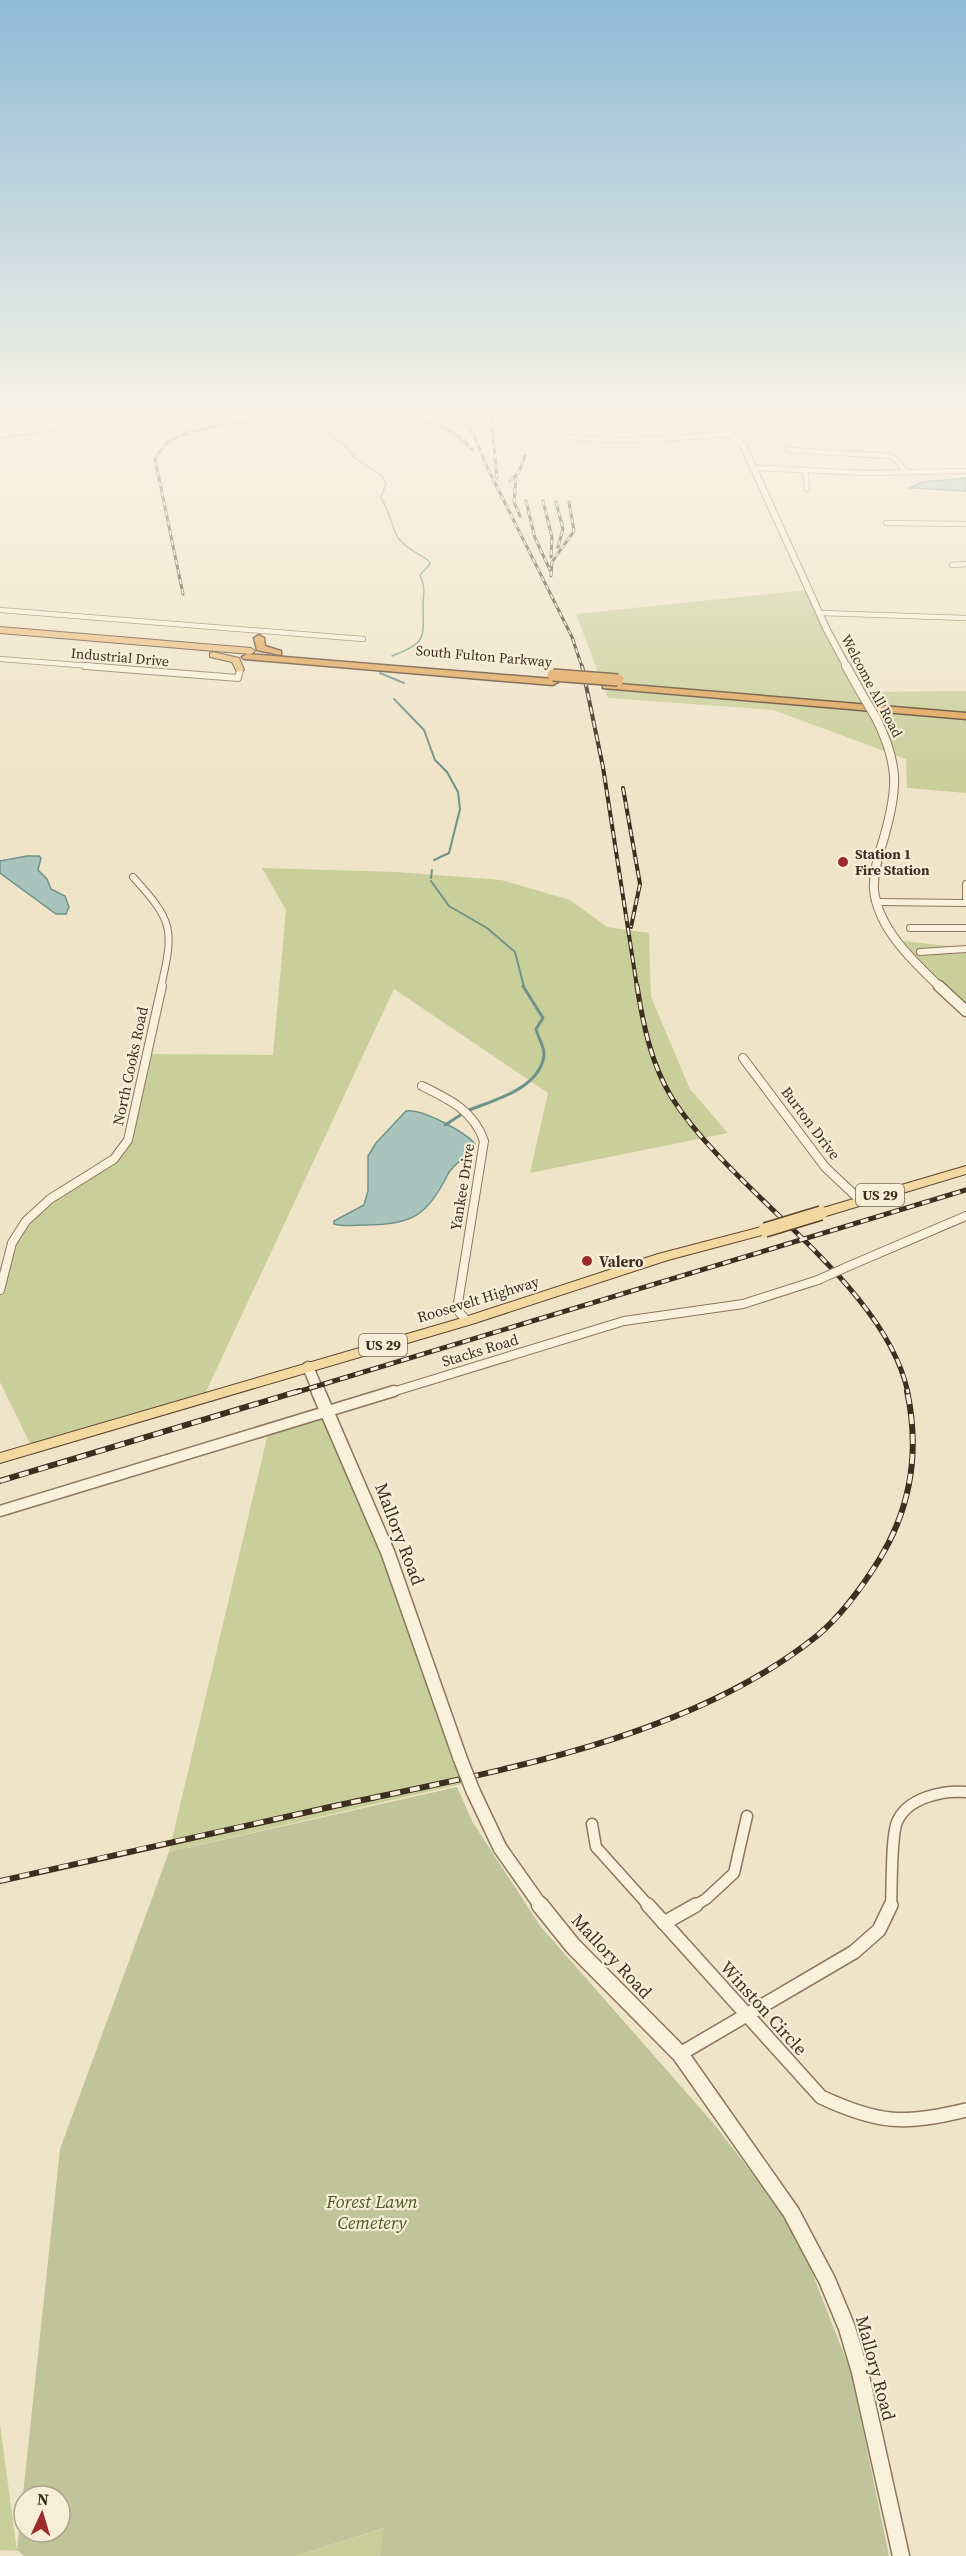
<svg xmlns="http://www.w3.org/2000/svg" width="966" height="2556" viewBox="0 0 966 2556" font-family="'Source Serif 4',serif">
	<rect width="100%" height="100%" fill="#f0e4c8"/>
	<g fill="#c9cf9b">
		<path d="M 808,590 C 826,625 849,657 867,692 L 966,691 L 966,793 L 907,788 L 906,759 L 773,710 L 608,698 L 576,614 Z"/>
		<path d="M 262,868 L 397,872 L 501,880 L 570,900 L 607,927 L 649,933 L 651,997 L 690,1089 L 728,1133 L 530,1173 L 548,1093 L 394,989 L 204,1396 L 35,1454 L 0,1382 L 0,1289 L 12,1241 L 33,1216 L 127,1145 L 147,1054 L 273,1055 L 286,910 Z"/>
		<path d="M 903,941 L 966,948 L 966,1009 L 946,992 Z"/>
		<path d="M 332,1412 L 474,1781 L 169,1852 L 269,1429 Z"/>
		<path d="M 0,2424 L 17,2551 L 0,2550 Z"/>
		<path d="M 385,2528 L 380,2556 L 295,2556 Z"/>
	</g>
	<path fill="#bfc49a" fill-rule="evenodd" d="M 457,1787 L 473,1823 L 541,1927 L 714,2124 L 769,2195 L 789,2225 L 811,2270 L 851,2372 L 889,2556 L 380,2556 L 384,2528 L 295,2556 L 24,2556 L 17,2550 L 60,2149 L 169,1852 ZM 24,2496 L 60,2496 L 60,2532 L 24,2532 Z"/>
	<g fill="#a9c4bc" stroke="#6f938a" stroke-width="1.5">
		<path d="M 966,478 L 966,491 L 910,488 L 922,482 Z"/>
		<path d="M 27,856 L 39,856 L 41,858 L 38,870 L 47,879 L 51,889 L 65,896 L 69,907 L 66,914 L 56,914 L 0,873 L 0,861 Z"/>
		<path d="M 406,1111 C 423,1109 465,1132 475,1144 C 470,1157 454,1162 448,1174 C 428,1215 412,1225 366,1225 C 355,1225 345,1227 334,1224 L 334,1221 L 364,1205 L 368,1191 L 368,1156 L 376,1143 Z"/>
	</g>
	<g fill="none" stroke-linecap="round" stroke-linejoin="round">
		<g stroke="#6f938a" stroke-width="1.5">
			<path d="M 290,414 L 294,415"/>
			<path d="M 305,420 L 344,444 L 354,457 L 382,476 L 386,483 L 381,498 C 389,510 391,525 398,538 C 405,548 419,554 429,561 L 430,564 L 420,575 C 426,587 423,595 423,607 C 424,640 425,643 392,656"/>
			<path d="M 0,438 L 152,417 L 258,414"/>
		</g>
		<g stroke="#6f938a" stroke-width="2">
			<path d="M 380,673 L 404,683"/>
			<path d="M 394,699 L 424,730 L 435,760 L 447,772 L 458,792 L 460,809 L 449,853 L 434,860"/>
			<path d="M 431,878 L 432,870"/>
			<path d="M 431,881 L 449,906 L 487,928 L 515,952 L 524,987"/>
		</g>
		<g stroke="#6f938a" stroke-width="3">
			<path d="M 469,1110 C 494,1100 539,1089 544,1056 C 545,1047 538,1038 536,1029 L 543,1018 L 523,986"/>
			<path d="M 445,1125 L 462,1114"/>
		</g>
		<defs>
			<g id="minor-far4">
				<path d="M 564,436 C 618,444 674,438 729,434"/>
				<path d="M 789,450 L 890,456 L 897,460 L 905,472"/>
				<path d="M 754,468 L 868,473 L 966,471"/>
				<path d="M 805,469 L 807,489"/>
				<path d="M 886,523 L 966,524"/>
				<path d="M 952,565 L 966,564"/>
				<path d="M 0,610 L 363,639"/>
				<path d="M 822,613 L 966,618"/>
				<path d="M 0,659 L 104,667"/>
			</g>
			<g id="minor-far3">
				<path d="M 85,666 L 238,678 L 240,670"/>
				<path d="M 133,877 C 174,922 174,929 161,987"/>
				<path d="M 966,884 L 966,898"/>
				<path d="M 876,902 L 966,903"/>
				<path d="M 910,928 L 966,928"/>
				<path d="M 920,952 L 966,949"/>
			</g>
			<g id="minor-far2">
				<path d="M 743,1058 L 825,1167 L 861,1201"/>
				<path d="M 422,1086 C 449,1099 474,1111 484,1141 L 458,1303 L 459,1312 L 467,1321"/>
				<path d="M 849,1266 L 966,1216"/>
				<path d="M 0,1290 L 12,1243 L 26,1221 L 50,1199 L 114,1159 L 128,1140 L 162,986"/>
				<path d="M 389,1393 L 624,1321 L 743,1304 L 818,1280"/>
			</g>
			<g id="minor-far1">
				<path d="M 0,1511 L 394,1391"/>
				<path d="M 592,1824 L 596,1847 L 649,1906"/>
				<path d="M 694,1906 L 706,1899 L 734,1873 L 747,1816"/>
				<path d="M 891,1906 C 892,1887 891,1836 897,1822 C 907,1798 942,1790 966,1792"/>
			</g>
			<g id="minor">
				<path d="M 648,1905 L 821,2097 C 879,2124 905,2125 966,2110"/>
				<path d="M 664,1923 L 696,1905"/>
				<path d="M 680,2054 L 854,1952 L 879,1930 L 891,1905"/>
			</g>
			<path id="tertiary-far4" d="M 701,414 L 743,445 L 827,630 L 847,667"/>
			<g id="tertiary-far3">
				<path d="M 846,666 L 860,691"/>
				<path d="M 876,718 C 900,766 898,790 883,841 C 878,857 873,874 874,890 C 878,929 914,962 940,987"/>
			</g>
			<g id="tertiary-far2">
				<path d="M 939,986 L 966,1011"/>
				<path d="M 308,1367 L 319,1393"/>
			</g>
			<g id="tertiary-far1">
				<path d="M 318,1391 L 388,1553 L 460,1758"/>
				<path d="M 473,1791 L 500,1848 L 541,1906"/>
			</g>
			<path id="tertiary" d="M 540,1905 L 573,1946 L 680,2054 L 791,2212 L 827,2280 L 847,2328 L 860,2372 L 901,2556"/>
			<g id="primary">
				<path d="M 966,1166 L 966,1174 L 826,1216 L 821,1217 L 814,1213 L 816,1210 Z"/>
				<path d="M 765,1226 L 770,1227 L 772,1230 L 770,1233 L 668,1260 L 472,1324 L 0,1463 L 0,1453 L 462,1318 L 658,1254 Z"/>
			</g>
			<g id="trunk">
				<path d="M 0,627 L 251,648 L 255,651 L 251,654 L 0,633 Z"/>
				<path d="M 213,652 L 239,658 L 244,670 L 237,672 L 232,662 L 210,657 L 210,653 Z"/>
			</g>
			<g id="motorway">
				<path d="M 259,635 L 264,638 L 265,646 L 281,651 L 281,655 L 257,650 L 254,638 Z"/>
				<path d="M 247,654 L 553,679 L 558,682 L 553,685 L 244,659 L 242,657 Z"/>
				<path d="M 607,683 L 966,713 L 966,719 L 603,688 L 603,684 Z"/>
			</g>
		</defs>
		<use href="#minor-far4" stroke="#8d765c" stroke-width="6"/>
		<use href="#minor-far3" stroke="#8d765c" stroke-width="8"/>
		<use href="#minor-far2" stroke="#8d765c" stroke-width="10"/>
		<use href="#minor-far1" stroke="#8d765c" stroke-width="13"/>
		<use href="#minor" stroke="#8d765c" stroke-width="16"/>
		<use href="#tertiary-far4" stroke="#8d765c" stroke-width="8"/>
		<use href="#tertiary-far3" stroke="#8d765c" stroke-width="10"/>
		<use href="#tertiary-far2" stroke="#8d765c" stroke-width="13"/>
		<use href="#tertiary-far1" stroke="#8d765c" stroke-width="16"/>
		<use href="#tertiary" stroke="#8d765c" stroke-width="19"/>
		<use href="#primary" stroke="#5b4430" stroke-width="2"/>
		<use href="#trunk" stroke="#5b4430" stroke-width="2"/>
		<use href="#motorway" stroke="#5b4430" stroke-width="3"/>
		<use href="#minor-far4" stroke="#faf1dc" stroke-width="4.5"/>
		<use href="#minor-far3" stroke="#faf1dc" stroke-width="6"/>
		<use href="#minor-far2" stroke="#faf1dc" stroke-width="8"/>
		<use href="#minor-far1" stroke="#faf1dc" stroke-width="10"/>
		<use href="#minor" stroke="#faf1dc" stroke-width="13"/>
		<use href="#tertiary-far4" stroke="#faf1dc" stroke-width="6"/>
		<use href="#tertiary-far3" stroke="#faf1dc" stroke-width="8"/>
		<use href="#tertiary-far2" stroke="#faf1dc" stroke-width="10"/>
		<use href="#tertiary-far1" stroke="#faf1dc" stroke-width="13"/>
		<use href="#tertiary" stroke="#faf1dc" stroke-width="16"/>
		<use href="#primary" fill="#f3d9a0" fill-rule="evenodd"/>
		<use href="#trunk" fill="#eabe7c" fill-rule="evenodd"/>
		<use href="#motorway" fill="#e0a458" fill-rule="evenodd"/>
		<defs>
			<g id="rail-far3">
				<path d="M 464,414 L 490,473 L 572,637 L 582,667"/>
				<path d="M 491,414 L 497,478"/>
				<path d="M 516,478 L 514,502 L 520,516"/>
				<path d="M 510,481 L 519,472 L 525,456"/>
				<path d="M 526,501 L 535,538 L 550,570"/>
				<path d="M 543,501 L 552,537 L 551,557"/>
				<path d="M 556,502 L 563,529 L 558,547"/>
				<path d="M 551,576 L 552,562 L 574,531 L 569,502"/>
				<path d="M 183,594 L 155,459 C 159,453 163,445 169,441 C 216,414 384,408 436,424 C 451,429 462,438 473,450"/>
			</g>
			<g id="rail-far2">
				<path d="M 582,666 L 603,767 L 637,987"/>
				<path d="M 623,788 L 640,884 L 631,927"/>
			</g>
			<g id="rail-far1">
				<path d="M 637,986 C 643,1024 651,1064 672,1098 C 734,1195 885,1283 908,1393"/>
				<path d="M 294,1393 L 966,1190"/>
			</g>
			<g id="rail">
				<path d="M 0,1481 L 299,1391"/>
				<path d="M 0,1881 C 113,1855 226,1830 339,1805 C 497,1771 690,1739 818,1635 C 843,1614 862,1587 879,1560 C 911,1508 920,1451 907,1391"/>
			</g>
		</defs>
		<use href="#rail-far3" stroke="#3d2e20" stroke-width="3"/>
		<use href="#rail-far2" stroke="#3d2e20" stroke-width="4"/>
		<use href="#rail-far1" stroke="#3d2e20" stroke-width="5"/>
		<use href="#rail" stroke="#3d2e20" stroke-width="6"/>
		<use href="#rail-far3" stroke="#f7eed8" stroke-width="1.5" stroke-dasharray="5" stroke-linecap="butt"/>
		<use href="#rail-far2" stroke="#f7eed8" stroke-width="2" stroke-dasharray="7" stroke-linecap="butt"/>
		<use href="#rail-far1" stroke="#f7eed8" stroke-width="3" stroke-dasharray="8" stroke-linecap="butt"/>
		<use href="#rail" stroke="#f7eed8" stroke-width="4" stroke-dasharray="10" stroke-linecap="butt"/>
		<defs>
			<path id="minor-bridge" d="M 818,1280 L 849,1266"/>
			<path id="tertiary-bridge-far1" d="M 860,691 L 876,718"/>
			<path id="tertiary-bridge" d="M 460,1758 L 473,1791"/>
			<path id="primary-bridge" d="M 765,1230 L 821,1213"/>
			<path id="motorway-bridge" d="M 553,675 L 618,680"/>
		</defs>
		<use href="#minor-bridge" stroke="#8d765c" stroke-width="10" stroke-linecap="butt"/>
		<use href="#tertiary-bridge-far1" stroke="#8d765c" stroke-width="10" stroke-linecap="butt"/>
		<use href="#tertiary-bridge" stroke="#8d765c" stroke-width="16" stroke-linecap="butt"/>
		<use href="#primary-bridge" stroke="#5b4430" stroke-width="16" stroke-linecap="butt"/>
		<use href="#motorway-bridge" stroke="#5b4430" stroke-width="14" stroke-linecap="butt"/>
		<use href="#minor-bridge" stroke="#faf1dc" stroke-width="8"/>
		<use href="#tertiary-bridge-far1" stroke="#faf1dc" stroke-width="8"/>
		<use href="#tertiary-bridge" stroke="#faf1dc" stroke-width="13"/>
		<use href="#primary-bridge" stroke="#f3d9a0" stroke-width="13"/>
		<use href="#motorway-bridge" stroke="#e0a458" stroke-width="11"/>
	</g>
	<linearGradient id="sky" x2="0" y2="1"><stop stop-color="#8fbad6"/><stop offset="0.54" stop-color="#f8f3e6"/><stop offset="1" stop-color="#f8f3e6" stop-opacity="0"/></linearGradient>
	<rect width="966" height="772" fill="url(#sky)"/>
	<g fill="#9e2a2b" stroke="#f7eed8" stroke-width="2">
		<circle cx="843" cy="862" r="6"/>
		<circle cx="587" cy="1261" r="6"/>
	</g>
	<g text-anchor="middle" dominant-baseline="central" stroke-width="4.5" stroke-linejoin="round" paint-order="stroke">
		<g font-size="14" fill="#3d2e20" stroke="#f7eed8">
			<text transform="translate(484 656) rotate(5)">South Fulton Parkway</text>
			<text transform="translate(120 657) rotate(5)">Industrial Drive</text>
			<text transform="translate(872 686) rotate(62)">Welcome All Road</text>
		</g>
		<g font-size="14" font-weight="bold" fill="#3d2e20" stroke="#f7eed8" text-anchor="start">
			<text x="855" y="854">Station 1<tspan x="855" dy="16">Fire Station</tspan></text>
		</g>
		<g fill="#f7eed8" stroke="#756857" stroke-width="1.5">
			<rect x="856" y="1184" width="48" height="22" rx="4.5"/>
			<rect x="359" y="1334" width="48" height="22" rx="4.5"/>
		</g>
		<g font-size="14" font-weight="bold" fill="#3d2e20">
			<text x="880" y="1195">US 29</text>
			<text x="383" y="1345">US 29</text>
		</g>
		<g font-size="15" fill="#3d2e20" stroke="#f7eed8">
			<text transform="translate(130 1066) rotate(-78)">North Cooks Road</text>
			<text transform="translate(811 1123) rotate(53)">Burton Drive</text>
			<text transform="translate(462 1187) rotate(-81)">Yankee Drive</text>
			<text transform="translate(478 1299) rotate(-17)">Roosevelt Highway</text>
			<text transform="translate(480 1350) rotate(-17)">Stacks Road</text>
		</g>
		<g font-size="15" font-weight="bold" fill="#3d2e20" stroke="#f7eed8" text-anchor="start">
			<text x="599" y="1261">Valero</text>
		</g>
		<g font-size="18" fill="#3d2e20" stroke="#f7eed8">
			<text transform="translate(400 1534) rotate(69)">Mallory Road</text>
			<text transform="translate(612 1956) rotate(47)">Mallory Road</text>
			<text transform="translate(764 2008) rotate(48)">Winston Circle</text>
			<text transform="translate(876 2368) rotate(75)">Mallory Road</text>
		</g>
		<g font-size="18" font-style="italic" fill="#4d5a26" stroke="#f7eed8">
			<text x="372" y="2201">Forest Lawn<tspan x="372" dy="21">Cemetery</tspan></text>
		</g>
	</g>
	<g transform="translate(42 2514) rotate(4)"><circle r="28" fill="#f7eed8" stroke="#ada18e" stroke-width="1.5"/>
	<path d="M0-4.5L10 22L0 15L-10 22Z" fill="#9e2a2b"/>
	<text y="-9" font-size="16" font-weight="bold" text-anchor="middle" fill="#3d2e20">N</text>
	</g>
</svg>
